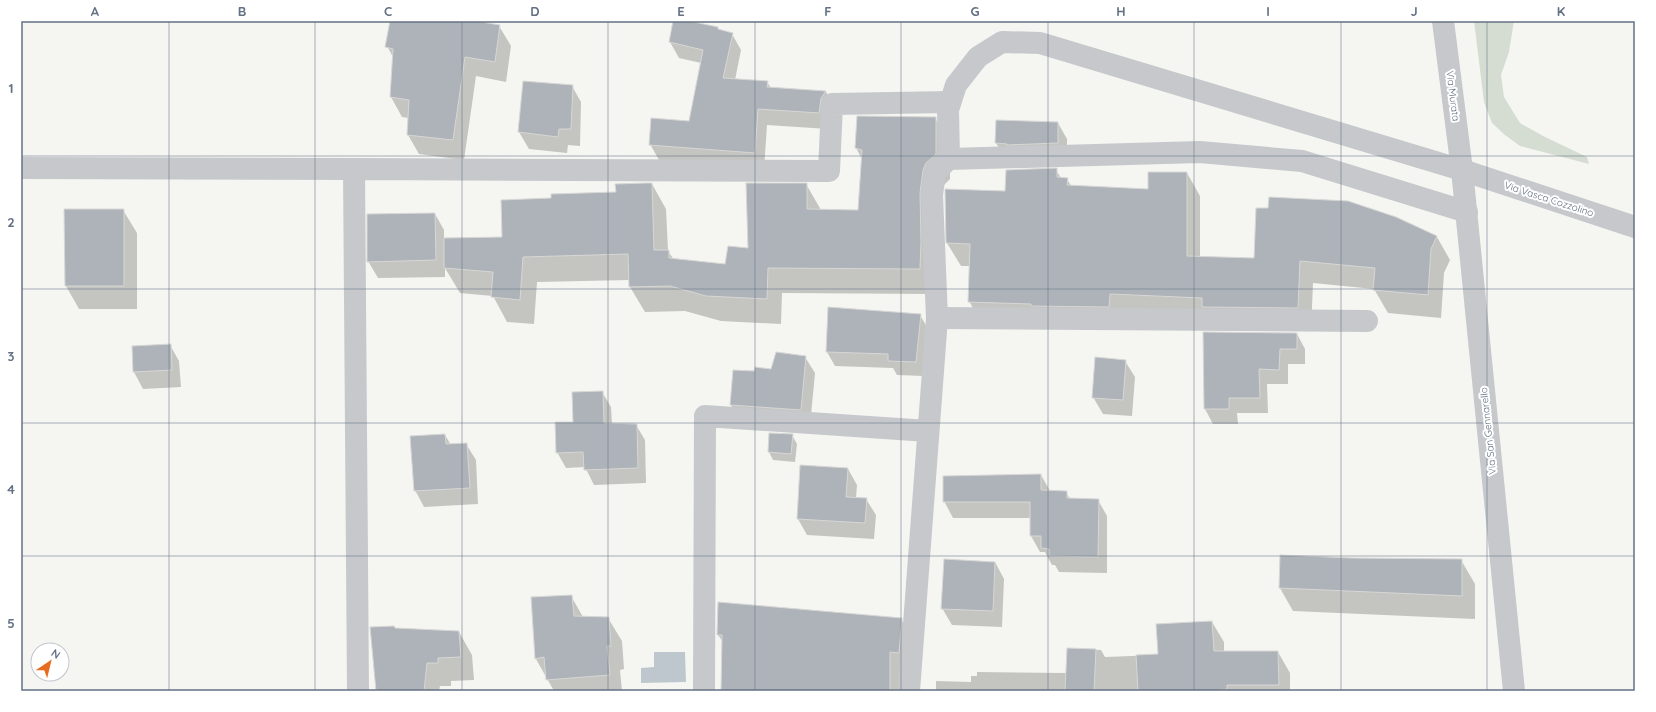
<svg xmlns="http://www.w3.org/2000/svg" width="1656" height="712" viewBox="0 0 1656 712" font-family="Quicksand,sans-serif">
	<rect width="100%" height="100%" fill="#f5f6f2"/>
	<path fill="#d5ddd3" d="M 1474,21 L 1514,21 L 1509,52 L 1501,75 L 1504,97 L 1520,123 L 1543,136 L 1587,157 L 1589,164 L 1520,146 L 1505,135 L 1492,123 L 1484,102 Z"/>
	<path fill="#bec7cd" d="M 654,652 L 685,652 L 686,682 L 641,683 L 641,668 L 654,667 Z"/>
	<g fill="#0003">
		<path d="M 391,21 L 499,26 L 511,46 L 506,82 L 476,76 L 464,160 L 419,154 L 408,135 L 409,118 L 402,117 L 391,97 L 394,59 L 387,46 Z"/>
		<path d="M 674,21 L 685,21 L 732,34 L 741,50 L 735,80 L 767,82 L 771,88 L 826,92 L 835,107 L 828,129 L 767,125 L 764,169 L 659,160 L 650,144 L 690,122 L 701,63 L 679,58 L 670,42 Z"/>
		<path d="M 572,86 L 581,102 L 580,146 L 568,145 L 567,153 L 529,149 L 519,132 Z"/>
		<path d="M 935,118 L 950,144 L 950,179 L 941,188 L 934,294 L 782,293 L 781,324 L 721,321 L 685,311 L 645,312 L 630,287 L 630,280 L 537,282 L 534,324 L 507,322 L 493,296 L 460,293 L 445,268 L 445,277 L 378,278 L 368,261 L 435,214 L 444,230 L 444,239 L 503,238 L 552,199 L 617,193 L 652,184 L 666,209 L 668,251 L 674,260 L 726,265 L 749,249 L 806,184 L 821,210 L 859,212 L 862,159 L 856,148 Z"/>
		<path d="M 1058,123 L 1067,139 L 1067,160 L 1006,159 L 996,143 Z"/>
		<path d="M 1056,170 L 1061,178 L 1067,179 L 1071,186 L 1149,190 L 1187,173 L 1200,196 L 1200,257 L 1255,259 L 1396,218 L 1437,237 L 1450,260 L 1444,273 L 1441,318 L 1388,313 L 1374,289 L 1313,283 L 1311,331 L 982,324 L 969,301 L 970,266 L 961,266 L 947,243 L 1006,192 Z"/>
		<path d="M 123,210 L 137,233 L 137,309 L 79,309 L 66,286 Z"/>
		<path d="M 920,315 L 928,329 L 924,376 L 897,375 L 893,368 L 835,366 L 827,352 Z"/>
		<path d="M 1297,334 L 1305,349 L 1305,364 L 1288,364 L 1288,384 L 1267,384 L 1268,413 L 1237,413 L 1238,424 L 1213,424 L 1205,409 Z"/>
		<path d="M 170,345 L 179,361 L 181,387 L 143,389 L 134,372 L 133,346 Z"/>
		<path d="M 805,357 L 815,373 L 810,426 L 741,421 L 731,405 L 755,372 L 772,370 Z"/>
		<path d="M 1125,361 L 1135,377 L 1132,416 L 1103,414 L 1093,397 Z"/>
		<path d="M 602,392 L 611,407 L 612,424 L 636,425 L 645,440 L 646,483 L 594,485 L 585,467 L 566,468 L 557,452 L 575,423 Z"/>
		<path d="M 445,435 L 451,445 L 466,444 L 476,460 L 478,504 L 424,507 L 415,490 Z"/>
		<path d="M 792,435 L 797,444 L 795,462 L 773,460 L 769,452 Z"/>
		<path d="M 848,469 L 857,485 L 856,498 L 866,499 L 876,515 L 874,539 L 807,535 L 798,519 Z"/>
		<path d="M 1041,475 L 1050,491 L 1066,492 L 1070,499 L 1098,500 L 1107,516 L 1107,573 L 1059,572 L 1055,565 L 1052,565 L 1045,552 L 1040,552 L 1031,536 L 1031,518 L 953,518 L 944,501 Z"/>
		<path d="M 1352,559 L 1461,560 L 1475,584 L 1475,619 L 1293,611 L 1280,588 Z"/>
		<path d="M 995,562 L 1004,579 L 1002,627 L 952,625 L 942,608 Z"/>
		<path d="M 571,596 L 583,617 L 608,618 L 622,641 L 624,669 L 620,670 L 622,691 L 554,691 L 536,659 L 532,598 Z"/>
		<path d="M 901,619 L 913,639 L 900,691 L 722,691 L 723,642 L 718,635 Z"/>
		<path d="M 1212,622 L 1224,642 L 1224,652 L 1278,652 L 1290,673 L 1290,691 L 936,691 L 936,681 L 971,682 L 971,676 L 977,676 L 977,672 L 1067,673 L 1068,649 L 1101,650 L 1105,657 L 1159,655 Z"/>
		<path d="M 395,629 L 459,632 L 472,655 L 474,680 L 451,681 L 451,686 L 440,686 L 439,691 L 377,691 Z"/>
	</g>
	<g fill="#aeb3ba" stroke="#d7d7d5">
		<path d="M 390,21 L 475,21 L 500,25 L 495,62 L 465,57 L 453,140 L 407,135 L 409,100 L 390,97 L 393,49 L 385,47 Z"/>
		<path d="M 673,21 L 689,21 L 718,27 L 718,29 L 733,33 L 723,78 L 768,81 L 767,87 L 826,91 L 821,98 L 819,113 L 758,109 L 755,153 L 649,145 L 651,118 L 689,121 L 703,50 L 669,42 Z"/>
		<path d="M 523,81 L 573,85 L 571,129 L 559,129 L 558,137 L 518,132 Z"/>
		<path d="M 857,116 L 936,117 L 936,154 L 926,163 L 923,170 L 920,193 L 921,242 L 920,269 L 768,268 L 767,299 L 706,296 L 670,286 L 629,287 L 628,254 L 523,257 L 520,300 L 491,297 L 493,272 L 444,268 L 444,238 L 502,237 L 501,200 L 551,198 L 551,194 L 616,192 L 615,184 L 646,183 L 652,183 L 654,250 L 669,250 L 669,258 L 725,264 L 728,246 L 748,248 L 746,183 L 807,183 L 807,209 L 858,210 L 862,150 L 855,148 Z"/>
		<path d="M 996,120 L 1058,122 L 1058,143 L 1007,145 L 1007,144 L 995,143 Z"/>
		<path d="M 1057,168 L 1057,177 L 1068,178 L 1067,185 L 1148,189 L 1148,172 L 1187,172 L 1187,256 L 1254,258 L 1256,208 L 1268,208 L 1269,197 L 1348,201 L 1396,217 L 1437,236 L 1431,249 L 1428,295 L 1373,290 L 1375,268 L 1300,261 L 1298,308 L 1202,307 L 1202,298 L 1110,294 L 1109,307 L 1031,306 L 1031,304 L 968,302 L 970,244 L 946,243 L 945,189 L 1005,191 L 1006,170 Z"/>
		<path d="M 64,209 L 124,209 L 124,286 L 65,286 Z"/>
		<path d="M 435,213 L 436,260 L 367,262 L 367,214 Z"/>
		<path d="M 828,307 L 921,314 L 916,362 L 888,361 L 888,354 L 826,352 Z"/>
		<path d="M 1203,332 L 1297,333 L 1297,349 L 1280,349 L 1279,370 L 1259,369 L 1260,398 L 1229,398 L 1229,409 L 1204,409 Z"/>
		<path d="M 171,344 L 172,370 L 133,372 L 132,346 Z"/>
		<path d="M 776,352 L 806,356 L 801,410 L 730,405 L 733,370 L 754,371 L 755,367 L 771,369 Z"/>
		<path d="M 1095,357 L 1126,360 L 1123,400 L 1092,398 Z"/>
		<path d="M 603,391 L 604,423 L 637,424 L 638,468 L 584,470 L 583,452 L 556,453 L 555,422 L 573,422 L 572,392 Z"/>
		<path d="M 769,433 L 793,434 L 791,454 L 768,452 Z"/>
		<path d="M 445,434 L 446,444 L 467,443 L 470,488 L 414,491 L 410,436 Z"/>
		<path d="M 800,465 L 848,468 L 846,497 L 867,498 L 865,523 L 797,519 Z"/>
		<path d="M 1041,474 L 1041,490 L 1067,491 L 1067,498 L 1099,499 L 1098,557 L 1049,556 L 1049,549 L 1041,548 L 1041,536 L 1030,536 L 1030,502 L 943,502 L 943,476 Z"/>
		<path d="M 1280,555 L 1352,558 L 1462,559 L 1462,596 L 1279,588 Z"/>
		<path d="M 944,559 L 995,562 L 993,611 L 941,609 Z"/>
		<path d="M 572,595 L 574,616 L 609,617 L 611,646 L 607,646 L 610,675 L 546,680 L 544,657 L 535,659 L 531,597 Z"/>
		<path d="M 718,602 L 902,618 L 899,653 L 890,652 L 890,691 L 721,691 L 722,635 L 717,635 Z"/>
		<path d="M 1212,621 L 1214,651 L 1278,651 L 1279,685 L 1227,685 L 1227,689 L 1214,691 L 1138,691 L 1136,655 L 1158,654 L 1156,624 Z"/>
		<path d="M 394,626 L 395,628 L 459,631 L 461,657 L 438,658 L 438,663 L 427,663 L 424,691 L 376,691 L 370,627 Z"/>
		<path d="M 1067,648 L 1096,649 L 1094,691 L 1065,691 Z"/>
	</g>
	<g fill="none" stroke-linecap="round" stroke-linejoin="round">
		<g stroke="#c6c8cc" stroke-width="22">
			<path d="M 1443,21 L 1462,170 L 1514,691"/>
			<path d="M 949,159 L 948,110 L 956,85 L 978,57 L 1002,42 L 1040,43 L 1462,170 L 1635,227"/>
			<path d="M 21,168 L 354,169"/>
			<path d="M 937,318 L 1367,321"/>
			<path d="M 358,691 L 354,169 L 829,171 L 832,104 L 950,102"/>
			<path d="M 704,691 L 705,416 L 928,431"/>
			<path d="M 909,691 L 937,318 L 932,195 L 935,172 L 949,159 L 1200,152 L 1302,161 L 1467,212"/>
		</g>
	</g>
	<path fill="none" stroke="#647184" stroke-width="1" stroke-opacity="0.55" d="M 169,21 L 169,691M 315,21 L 315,691M 462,21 L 462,691M 608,21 L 608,691M 755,21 L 755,691M 901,21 L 901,691M 1048,21 L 1048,691M 1194,21 L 1194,691M 1341,21 L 1341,691M 1487,21 L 1487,691M 21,156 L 1635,156M 21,289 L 1635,289M 21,423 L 1635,423M 21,556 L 1635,556"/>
	<g text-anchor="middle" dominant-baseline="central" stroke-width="4" stroke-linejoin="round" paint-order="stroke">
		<g font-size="10" fill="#647184" stroke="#fff">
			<text transform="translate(1453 96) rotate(83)">Via Murata</text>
			<text transform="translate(1549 199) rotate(18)">Via Vasca Cozzolino</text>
			<text transform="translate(1488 431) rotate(-96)">Via San Gennarello</text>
		</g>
	</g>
	<rect width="1656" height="712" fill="none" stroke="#ffffff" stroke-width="44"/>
	<g transform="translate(50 662) rotate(35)"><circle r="19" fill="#ffffff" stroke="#c1c6ce"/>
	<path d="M0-3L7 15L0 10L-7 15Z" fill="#e76c21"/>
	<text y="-6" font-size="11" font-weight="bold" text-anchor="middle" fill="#647184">N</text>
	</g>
	<rect x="22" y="22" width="1612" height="668" fill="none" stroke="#647184" stroke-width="1.5"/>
	<g font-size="13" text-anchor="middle" font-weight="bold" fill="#647184">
		<text x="95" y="16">A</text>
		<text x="242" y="16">B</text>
		<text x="388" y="16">C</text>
		<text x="535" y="16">D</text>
		<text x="681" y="16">E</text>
		<text x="828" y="16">F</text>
		<text x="975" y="16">G</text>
		<text x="1121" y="16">H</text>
		<text x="1268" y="16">I</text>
		<text x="1414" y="16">J</text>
		<text x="1561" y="16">K</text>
		<text x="11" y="93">1</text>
		<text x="11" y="227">2</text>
		<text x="11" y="361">3</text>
		<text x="11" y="494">4</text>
		<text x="11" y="628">5</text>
	</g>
</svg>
